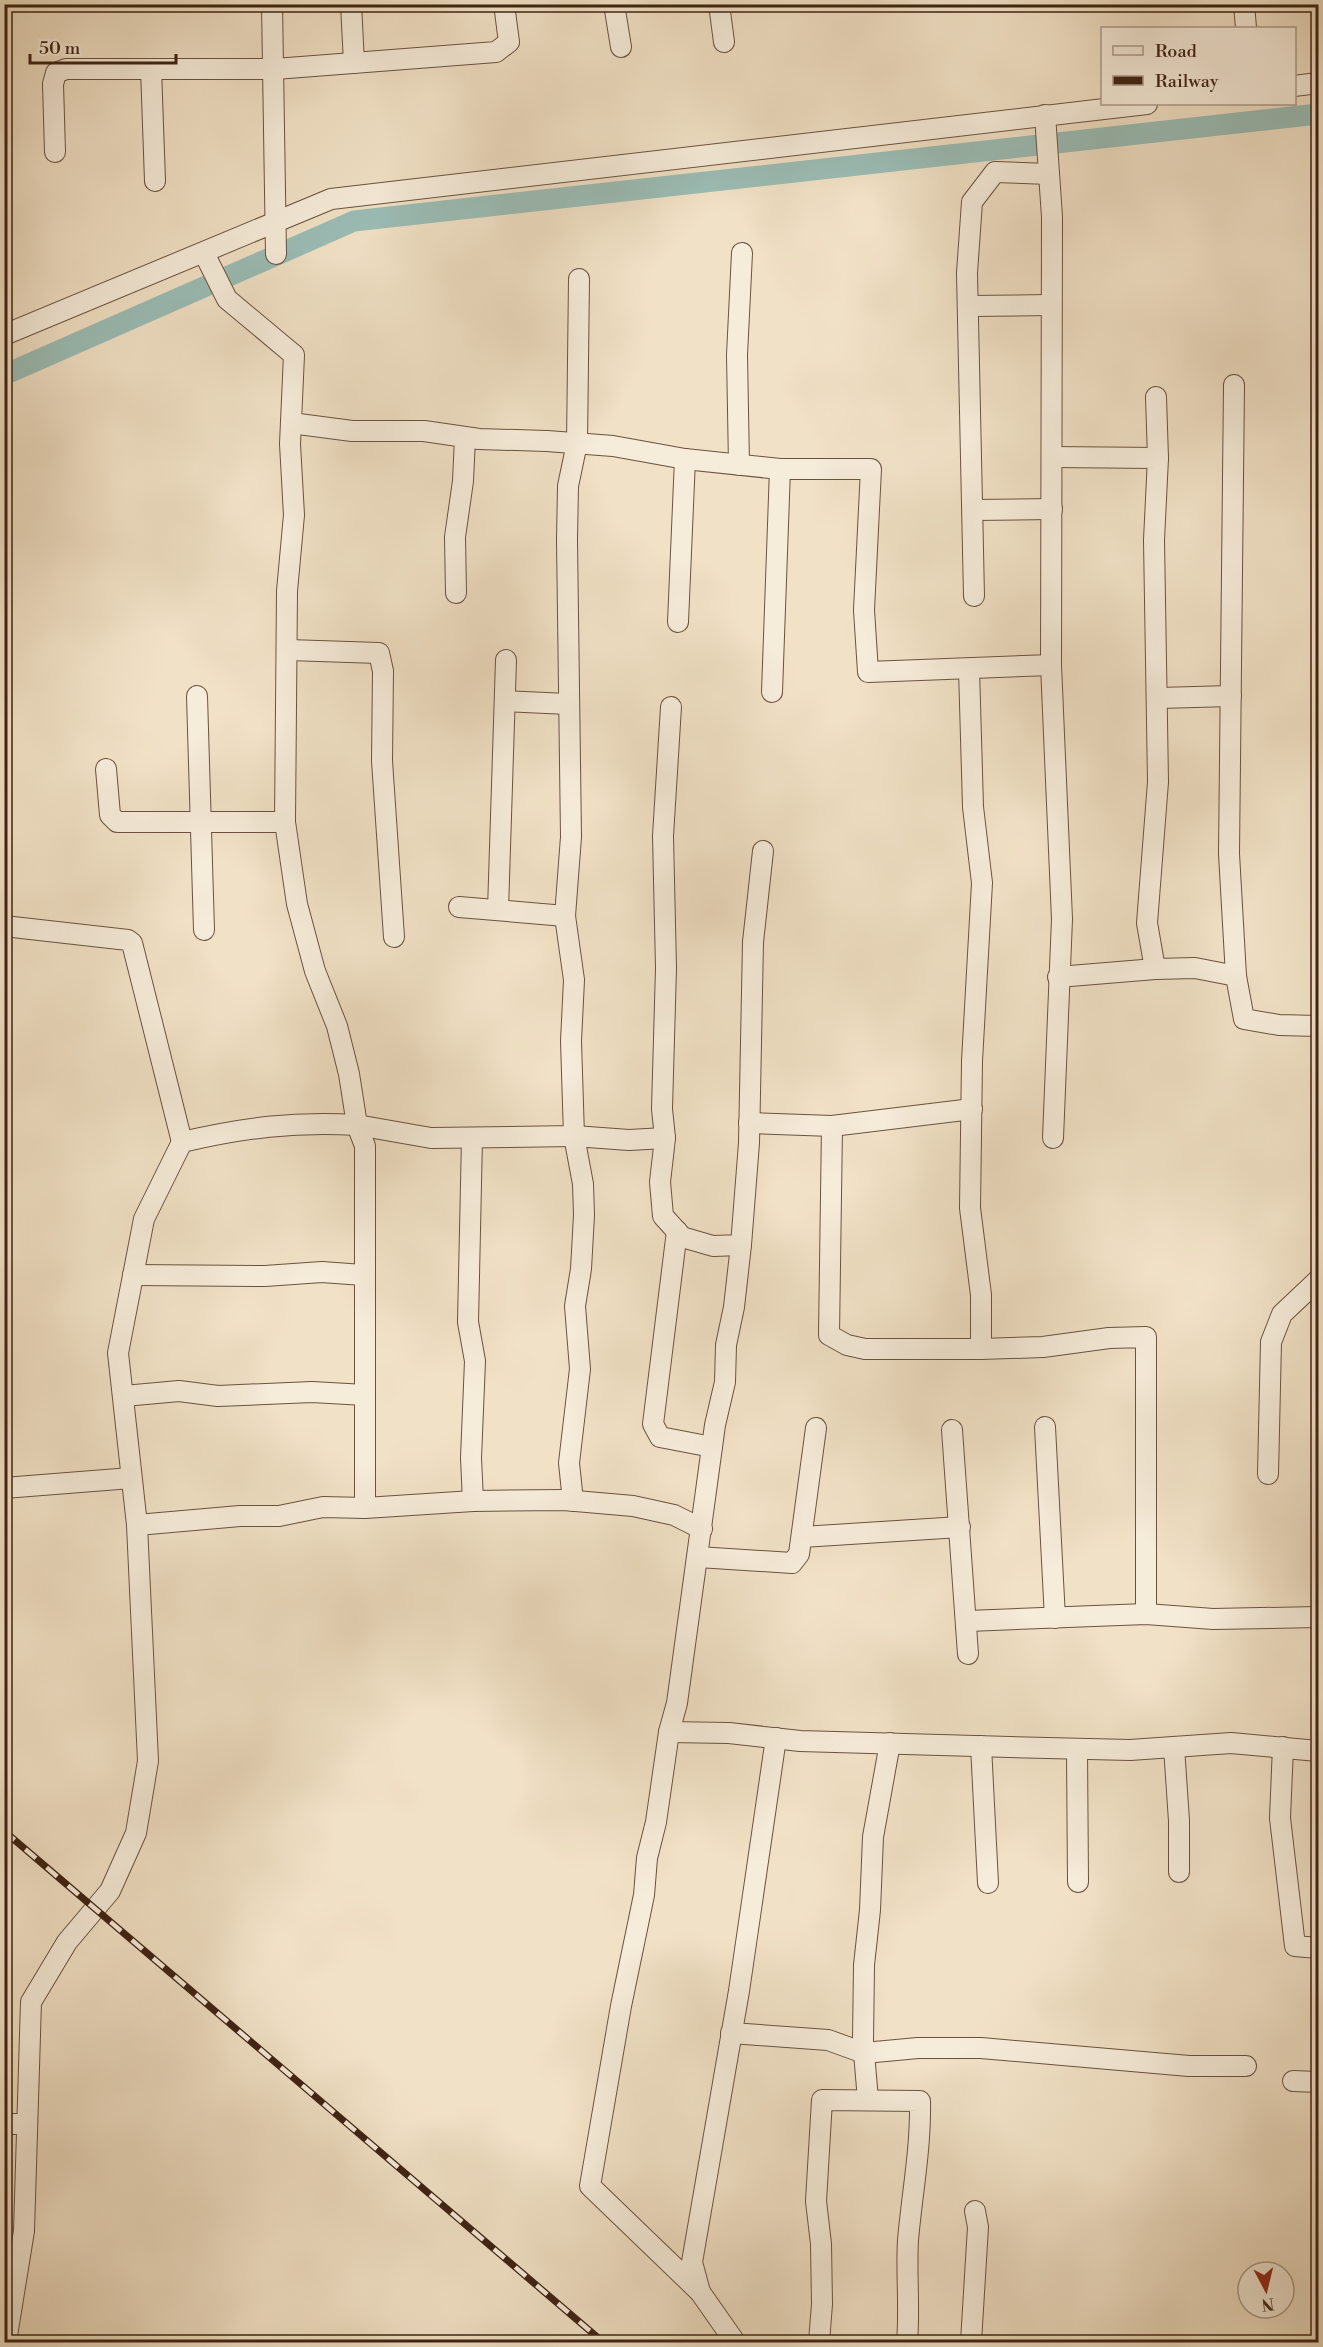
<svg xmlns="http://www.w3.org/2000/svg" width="1323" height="2347" viewBox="0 0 1323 2347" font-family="'Libre Bodoni',serif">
	<rect width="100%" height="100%" fill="#f1e1c6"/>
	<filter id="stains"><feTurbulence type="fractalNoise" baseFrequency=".00333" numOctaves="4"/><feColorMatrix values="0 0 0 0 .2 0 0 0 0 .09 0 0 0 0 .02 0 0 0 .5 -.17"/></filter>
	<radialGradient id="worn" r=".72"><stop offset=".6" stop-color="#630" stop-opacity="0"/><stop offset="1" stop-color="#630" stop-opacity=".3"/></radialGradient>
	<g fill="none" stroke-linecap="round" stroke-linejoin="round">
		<path stroke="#9bbdb6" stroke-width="21" d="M 4,375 L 354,221 L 1318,114"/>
		<defs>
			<g id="street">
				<path d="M 272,4 L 276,254"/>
				<path d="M 351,4 L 354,63"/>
				<path d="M 614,4 L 621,47"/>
				<path d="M 719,4 L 724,42"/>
				<path d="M 1244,4 L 1246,28"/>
				<path d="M 151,69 L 155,181"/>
				<path d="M 1294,86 L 1318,83"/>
				<path d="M 55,152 L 53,84 L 56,73 L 66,69 L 275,69 L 496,52 L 509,42 L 504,4"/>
				<path d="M 968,306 L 1050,305"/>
				<path d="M 4,335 L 331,199 L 1147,104"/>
				<path d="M 1234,385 L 1229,854 L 1236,976"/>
				<path d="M 1156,397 L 1158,458"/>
				<path d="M 291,423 L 352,431 L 424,431 L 479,439 L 547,441 L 613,446 L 685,459 L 780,469 L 871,469 L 864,610 L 868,672 L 1051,665 L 1052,217 L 1045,115"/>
				<path d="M 1052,457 L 1158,458 L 1154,540 L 1158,782 L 1147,923 L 1155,969 L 1195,968 L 1236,976 L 1244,1019 L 1279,1025 L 1318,1026"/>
				<path d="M 739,465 L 737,355 L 742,253"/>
				<path d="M 973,510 L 1052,509"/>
				<path d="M 456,593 L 455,537 L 463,481 L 465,438"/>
				<path d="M 974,596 L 967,273 L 972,202 L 995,172 L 1049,174"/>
				<path d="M 678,622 L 685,459"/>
				<path d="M 288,650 L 379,653 L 383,671 L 382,761 L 394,937"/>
				<path d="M 1051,665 L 1062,919 L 1053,1138"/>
				<path d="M 969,669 L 973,807 L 982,883 L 972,1061 L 970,1208 L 981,1295 L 981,1349 L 1043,1347 L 1109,1338 L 1146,1337 L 1146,1614"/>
				<path d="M 772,692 L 780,469"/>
				<path d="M 197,696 L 204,930"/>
				<path d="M 1159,698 L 1231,696"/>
				<path d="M 505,701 L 568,704"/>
				<path d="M 671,707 L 663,836 L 666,968 L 662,1109 L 665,1138 L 660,1182 L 663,1216 L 682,1237 L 713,1246 L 741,1245 L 749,1143 L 753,942 L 763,851"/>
				<path d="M 106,769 L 110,815 L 117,822 L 285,822"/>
				<path d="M 459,907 L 565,916"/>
				<path d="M 498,910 L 506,660"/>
				<path d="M 4,926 L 128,940 L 132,943 L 182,1142"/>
				<path d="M 1058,977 L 1155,969"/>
				<path d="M 749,1123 L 832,1126 L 972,1109"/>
				<path d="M 357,1125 L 431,1138 L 574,1136 L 571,1041 L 574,980 L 565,916 L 571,837 L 567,540 L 568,486 L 577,443 L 579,279"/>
				<path d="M 357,1125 L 365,1146 L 365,1508"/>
				<path d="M 832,1126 L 829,1335 L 847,1345 L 865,1349 L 981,1349"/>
				<path d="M 472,1138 L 468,1322 L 475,1361 L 471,1458 L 473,1501"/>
				<path d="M 677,1231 L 653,1424 L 660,1437 L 712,1447"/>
				<path d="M 133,1275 L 265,1276 L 322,1272 L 363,1275"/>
				<path d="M 124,1396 L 179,1391 L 218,1396 L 312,1392 L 365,1395"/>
				<path d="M 1045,1427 L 1055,1618"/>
				<path d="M 952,1430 L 968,1654"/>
				<path d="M 1268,1474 L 1271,1342 L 1282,1314 L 1318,1280"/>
				<path d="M 4,1488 L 131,1478"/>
				<path d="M 573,1501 L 569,1463 L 580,1369 L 575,1306 L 581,1269 L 584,1215 L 583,1184 L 574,1136 L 629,1140 L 665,1138"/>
				<path d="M 137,1525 L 240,1516 L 279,1516 L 323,1507 L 365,1508 L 473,1501 L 564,1500 L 633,1506 L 674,1515 L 702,1529"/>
				<path d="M 802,1537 L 960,1527"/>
				<path d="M 698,1557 L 792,1563 L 799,1554 L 816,1428"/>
				<path d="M 968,1621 L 1146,1614 L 1213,1619 L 1318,1617"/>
				<path d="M 669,1732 L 729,1733 L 800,1741 L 1010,1747 L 1130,1750 L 1231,1743 L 1318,1751"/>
				<path d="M 981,1746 L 988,1883"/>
				<path d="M 1174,1747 L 1179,1821 L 1179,1872"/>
				<path d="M 1283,1747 L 1280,1818 L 1295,1946 L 1318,1948"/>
				<path d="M 1077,1749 L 1078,1882"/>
				<path d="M 731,2033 L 828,2040 L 864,2053 L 918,2048 L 981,2048 L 1189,2066 L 1246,2066"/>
				<path d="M 1293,2081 L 1318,2082"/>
				<path d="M 868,2100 L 863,2041 L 864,1965 L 870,1910 L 873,1837 L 890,1743"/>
				<path d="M 4,2124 L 27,2124"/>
				<path d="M 700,2292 L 692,2262 L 739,1991 L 776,1738"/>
				<path d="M 6,2342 L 24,2231 L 31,2002 L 67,1942 L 110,1891 L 136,1833 L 148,1761 L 137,1525 L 118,1353 L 144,1219 L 182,1142 C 243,1128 294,1121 357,1125 L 349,1074 L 337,1026 L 315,971 L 297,904 L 285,822 L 287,591 L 294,515 L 290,444 L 294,355 L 227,299 L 204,253"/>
				<path d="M 735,2342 L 700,2292 L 590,2186 L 621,2006 L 644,1895 L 647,1858 L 656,1822 L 669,1732 L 677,1703 L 715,1425 L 725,1382 L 726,1345 L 734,1307 L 741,1245"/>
				<path d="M 819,2342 L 822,2304 L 821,2244 L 816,2201 L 822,2100 L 920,2101 C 921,2148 912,2194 908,2240 C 906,2274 910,2309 907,2342"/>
				<path d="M 971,2342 L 978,2227 L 975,2211"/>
			</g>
		</defs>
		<use href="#street" stroke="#6b5240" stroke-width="22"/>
		<use href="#street" stroke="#f6ecda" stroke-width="20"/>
		<defs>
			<path id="rail" d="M 4,1831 L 603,2342"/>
		</defs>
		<use href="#rail" stroke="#3e2313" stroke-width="7"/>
		<use href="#rail" stroke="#f6ecda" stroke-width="4.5" stroke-dasharray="14" stroke-linecap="butt"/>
	</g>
	<rect width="1323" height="2347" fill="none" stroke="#f1e1c6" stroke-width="24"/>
	<rect x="6" y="6" width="1311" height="2335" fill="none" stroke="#3e2313" stroke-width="3"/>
	<rect x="12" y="12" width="1299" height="2323" fill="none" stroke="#3e2313" stroke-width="1.5"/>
	<rect x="1101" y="27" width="195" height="78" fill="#f6ecda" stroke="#ac9c8a" stroke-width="1.5"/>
	<rect x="1113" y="46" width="30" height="9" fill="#f6ecda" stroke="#ac9c8a" stroke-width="1.5"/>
	<text x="1155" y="57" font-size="18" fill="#3e2313">Road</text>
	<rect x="1113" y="76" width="30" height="9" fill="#3e2313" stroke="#ac9c8a" stroke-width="1.5"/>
	<text x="1155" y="87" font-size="18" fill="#3e2313">Railway</text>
	<g transform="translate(1266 2290) rotate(173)"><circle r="28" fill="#f6ecda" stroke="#ac9c8a" stroke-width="1.5"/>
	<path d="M0-4.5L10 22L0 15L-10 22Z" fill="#8f2418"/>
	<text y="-9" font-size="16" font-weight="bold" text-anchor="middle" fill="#3e2313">N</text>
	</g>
	<path d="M30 54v9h146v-9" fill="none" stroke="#3e2313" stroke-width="3"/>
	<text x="39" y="54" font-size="18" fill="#3e2313" stroke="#f6ecda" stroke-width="4.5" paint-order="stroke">50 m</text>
	<rect width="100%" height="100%" filter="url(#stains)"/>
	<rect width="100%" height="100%" fill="url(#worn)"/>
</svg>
